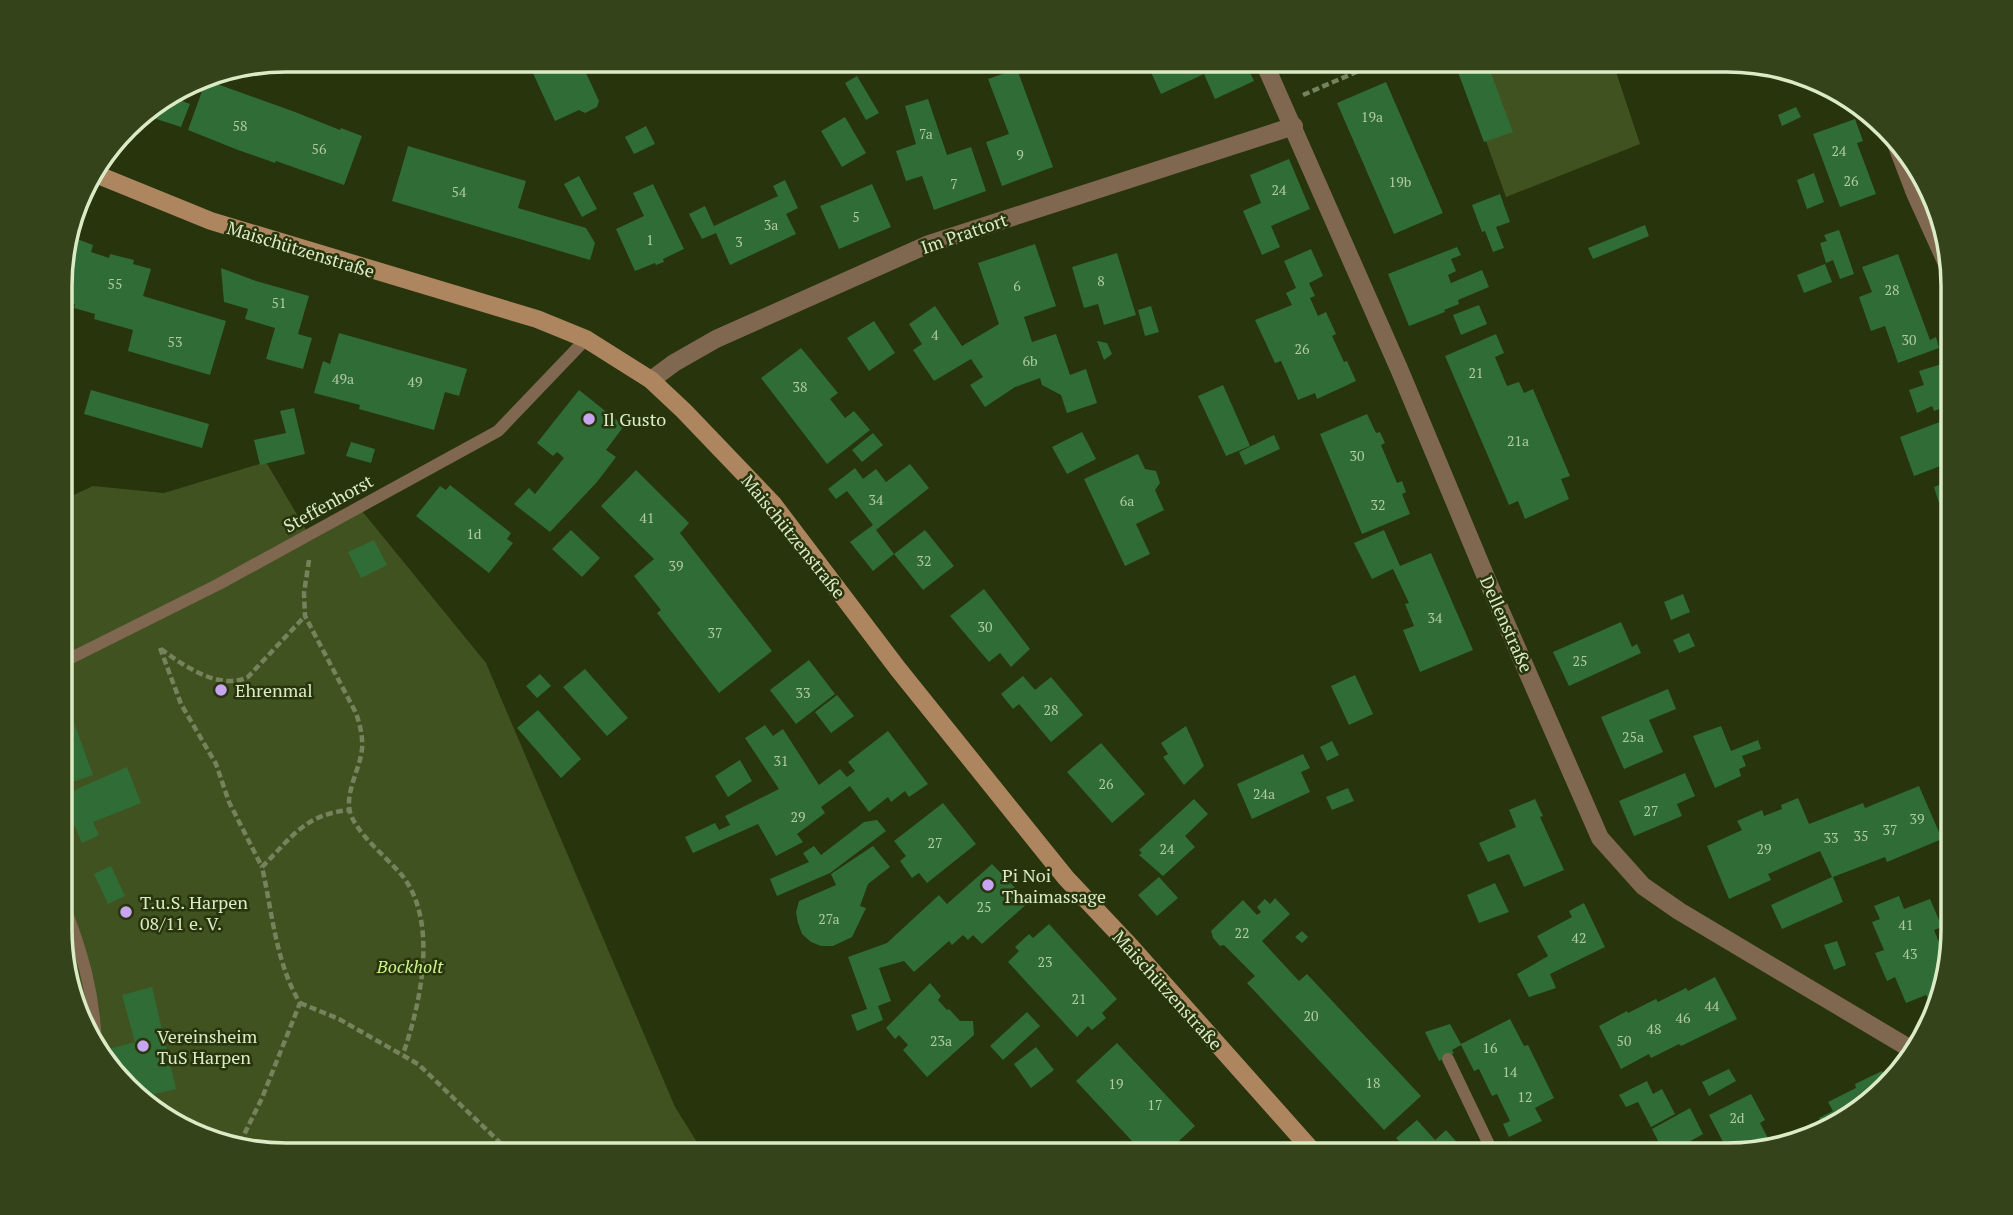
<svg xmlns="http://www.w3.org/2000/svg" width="2013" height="1215" viewBox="0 0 2013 1215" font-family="'PT Serif',serif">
	<rect width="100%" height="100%" fill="#27340c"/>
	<g fill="#415221">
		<path d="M 1457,60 L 1612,60 L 1640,144 L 1506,197 Z"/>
		<path d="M 266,462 L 312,540 L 362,511 L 486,663 L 675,1107 L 705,1155 L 286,1155 L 172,1125 L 97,1054 L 61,958 L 61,501 L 93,486 L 164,493 Z"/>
	</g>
	<g fill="#306c36">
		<path d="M 539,60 L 580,60 L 599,101 L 597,107 L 585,113 L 579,110 L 555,121 L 531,69 L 533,62 Z"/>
		<path d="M 1167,60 L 1244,60 L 1254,81 L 1215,99 L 1204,74 L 1161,94 L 1149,68 Z"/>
		<path d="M 1318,60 L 1361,60 L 1324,74 Z"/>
		<path d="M 1467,60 L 1486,60 L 1513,132 L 1484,142 L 1455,64 Z"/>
		<path d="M 1017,69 L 1053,167 L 1002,186 L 986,142 L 1009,134 L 988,79 Z"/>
		<path d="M 857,76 L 879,113 L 866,120 L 845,83 Z"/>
		<path d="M 206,80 L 295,112 L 340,130 L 341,128 L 362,136 L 344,185 L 276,161 L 275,163 L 238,150 L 188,130 Z"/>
		<path d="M 1386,82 L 1443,213 L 1394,234 L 1337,103 Z"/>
		<path d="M 169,96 L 190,104 L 181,127 L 144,115 L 136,130 L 129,126 L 136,116 Z"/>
		<path d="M 928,99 L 947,155 L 971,147 L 986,191 L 934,210 L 922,176 L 906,181 L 896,151 L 916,144 L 905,106 Z"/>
		<path d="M 1796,107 L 1801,117 L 1782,126 L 1778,115 Z"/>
		<path d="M 845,117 L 866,153 L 842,167 L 821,131 Z"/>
		<path d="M 1855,119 L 1863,141 L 1857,143 L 1876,194 L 1840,207 L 1813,134 Z"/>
		<path d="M 646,126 L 655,144 L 634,154 L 625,137 Z"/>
		<path d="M 408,146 L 526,181 L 518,208 L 586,228 L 595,243 L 590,260 L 392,201 Z"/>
		<path d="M 1289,159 L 1310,209 L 1271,226 L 1280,247 L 1262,255 L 1243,211 L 1261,203 L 1250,175 Z"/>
		<path d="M 1814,173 L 1824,202 L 1807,209 L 1797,180 Z"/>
		<path d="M 579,176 L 597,209 L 582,217 L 564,184 Z"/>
		<path d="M 785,180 L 798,208 L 786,214 L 796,234 L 730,265 L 716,233 L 702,239 L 689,214 L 705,206 L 714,226 L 778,196 L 773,186 Z"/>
		<path d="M 653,184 L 684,249 L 663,259 L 664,262 L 656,265 L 655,263 L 635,271 L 616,229 L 644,216 L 633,193 Z"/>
		<path d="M 872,184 L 891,227 L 839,249 L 820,206 Z"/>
		<path d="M 1500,194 L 1510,222 L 1496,227 L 1504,248 L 1493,252 L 1485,231 L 1482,232 L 1472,205 Z"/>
		<path d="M 1645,225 L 1649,236 L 1593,259 L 1588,248 Z"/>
		<path d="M 1839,230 L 1854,274 L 1840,279 L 1833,260 L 1826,263 L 1820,243 L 1827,241 L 1824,235 Z"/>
		<path d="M 69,233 L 78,235 L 77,239 L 93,245 L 91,252 L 109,258 L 110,254 L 134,260 L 133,264 L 151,269 L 143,296 L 226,321 L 210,375 L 128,351 L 133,330 L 94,319 L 95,314 L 74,308 L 75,304 L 61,300 L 61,257 Z"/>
		<path d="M 1035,244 L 1056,306 L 1024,317 L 1032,342 L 1056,334 L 1070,375 L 1086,369 L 1097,403 L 1067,413 L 1061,395 L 1042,385 L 1040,378 L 1015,387 L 985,407 L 970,385 L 983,377 L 971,359 L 934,381 L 913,350 L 922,344 L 909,324 L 935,306 L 962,346 L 999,324 L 978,263 Z"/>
		<path d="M 1457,247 L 1461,255 L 1451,259 L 1456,271 L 1448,275 L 1451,283 L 1482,270 L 1489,287 L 1458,300 L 1459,304 L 1444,310 L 1445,312 L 1409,326 L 1388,274 Z"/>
		<path d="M 1311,249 L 1323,276 L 1309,283 L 1315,296 L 1310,298 L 1318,316 L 1326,312 L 1336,334 L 1332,336 L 1344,362 L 1347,361 L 1356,381 L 1317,399 L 1315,393 L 1298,400 L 1281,361 L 1275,363 L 1255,320 L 1292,305 L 1286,293 L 1296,288 L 1284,261 Z"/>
		<path d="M 1117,253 L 1136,315 L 1104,325 L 1098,304 L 1084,308 L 1072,267 Z"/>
		<path d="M 1898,254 L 1930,340 L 1936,337 L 1939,348 L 1898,363 L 1885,326 L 1871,331 L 1859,297 L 1872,292 L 1862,267 Z"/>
		<path d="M 1825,264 L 1832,282 L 1804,293 L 1797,275 Z"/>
		<path d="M 221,268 L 256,281 L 309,296 L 298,334 L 312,338 L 303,369 L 266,359 L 275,328 L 245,319 L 248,309 L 224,302 Z"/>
		<path d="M 1479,305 L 1487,324 L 1461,335 L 1453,315 Z"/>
		<path d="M 1151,306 L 1159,332 L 1145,336 L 1138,310 Z"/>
		<path d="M 874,321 L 895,353 L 869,371 L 847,338 Z"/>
		<path d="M 339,333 L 467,369 L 459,396 L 445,392 L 434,430 L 359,409 L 360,405 L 314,393 L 323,361 L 330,364 Z"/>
		<path d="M 1496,334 L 1504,353 L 1495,357 L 1507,386 L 1519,382 L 1524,393 L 1533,389 L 1570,476 L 1561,479 L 1569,499 L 1525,519 L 1518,501 L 1509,505 L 1445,356 Z"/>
		<path d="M 1097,341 L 1107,343 L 1112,354 L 1104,360 Z"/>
		<path d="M 801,348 L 838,393 L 830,399 L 845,418 L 854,411 L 870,430 L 827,464 L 761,378 Z"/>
		<path d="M 1945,363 L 1953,387 L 1953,404 L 1934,411 L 1932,406 L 1917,413 L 1909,390 L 1924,385 L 1919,371 Z"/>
		<path d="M 1223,385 L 1250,446 L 1226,456 L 1198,396 Z"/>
		<path d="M 91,390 L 209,424 L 202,448 L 84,414 Z"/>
		<path d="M 579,390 L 624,426 L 606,450 L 616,457 L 597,482 L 550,532 L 514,504 L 529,488 L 535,494 L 564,458 L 557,452 L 553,456 L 537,443 Z"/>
		<path d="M 294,408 L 305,454 L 260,465 L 254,440 L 286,433 L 280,411 Z"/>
		<path d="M 1367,414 L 1376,433 L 1380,432 L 1385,443 L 1381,445 L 1397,483 L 1402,481 L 1406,492 L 1402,494 L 1410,514 L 1362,534 L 1320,434 Z"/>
		<path d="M 1953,417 L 1953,505 L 1950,506 L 1948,501 L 1939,503 L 1934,487 L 1949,481 L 1943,465 L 1914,476 L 1900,437 Z"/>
		<path d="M 1082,432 L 1096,459 L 1067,474 L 1052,447 Z"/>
		<path d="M 873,433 L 883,445 L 862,462 L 852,450 Z"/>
		<path d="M 1274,435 L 1280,449 L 1245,465 L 1239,452 Z"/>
		<path d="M 351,442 L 375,449 L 371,463 L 346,456 Z"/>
		<path d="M 1138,454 L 1145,469 L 1156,471 L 1160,483 L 1155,490 L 1164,510 L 1136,524 L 1150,554 L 1125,566 L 1084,479 Z"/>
		<path d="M 910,464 L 929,488 L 876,530 L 894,554 L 925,530 L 954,566 L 923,590 L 894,554 L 873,571 L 850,542 L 873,525 L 847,491 L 836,499 L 828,489 L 855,468 L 863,479 L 876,469 L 886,482 Z"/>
		<path d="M 636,470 L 689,523 L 680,533 L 772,651 L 719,693 L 657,613 L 661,610 L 634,576 L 654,559 L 601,506 Z"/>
		<path d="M 450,485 L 511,533 L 507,539 L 513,543 L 489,573 L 416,516 L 440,486 L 446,490 Z"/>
		<path d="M 571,530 L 600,558 L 582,577 L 552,549 Z"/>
		<path d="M 1384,530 L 1400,566 L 1431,553 L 1473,650 L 1420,672 L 1403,630 L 1414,626 L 1405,604 L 1409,603 L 1393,569 L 1372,579 L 1354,543 Z"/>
		<path d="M 374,540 L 387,565 L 361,578 L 348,552 Z"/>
		<path d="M 984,589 L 1030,649 L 1011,667 L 1000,653 L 989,662 L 950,616 Z"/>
		<path d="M 1683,594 L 1690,612 L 1671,620 L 1664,602 Z"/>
		<path d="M 1621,622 L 1632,647 L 1637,644 L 1641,653 L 1569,686 L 1553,652 Z"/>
		<path d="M 1689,633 L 1695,646 L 1679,653 L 1673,640 Z"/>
		<path d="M 809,660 L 835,694 L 796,724 L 770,690 Z"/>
		<path d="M 585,669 L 628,718 L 607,736 L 563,687 Z"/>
		<path d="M 540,674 L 551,686 L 537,698 L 526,686 Z"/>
		<path d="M 1355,675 L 1373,714 L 1349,725 L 1331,686 Z"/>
		<path d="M 1023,676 L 1035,690 L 1051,677 L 1083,715 L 1051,742 L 1019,704 L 1013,709 L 1001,694 Z"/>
		<path d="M 1668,689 L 1676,709 L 1649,720 L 1663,752 L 1624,769 L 1601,717 Z"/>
		<path d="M 837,695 L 854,716 L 831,733 L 815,712 Z"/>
		<path d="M 69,709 L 93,775 L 61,786 L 61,711 Z"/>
		<path d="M 538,710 L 581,759 L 561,778 L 517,728 Z"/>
		<path d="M 765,725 L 773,736 L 783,729 L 819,785 L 840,769 L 847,777 L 855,771 L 848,762 L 888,731 L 928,784 L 909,797 L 905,791 L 891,802 L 888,797 L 869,812 L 850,786 L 821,807 L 825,813 L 797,834 L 803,842 L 776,856 L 758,824 L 693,853 L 685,837 L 715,823 L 719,830 L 730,825 L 725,816 L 779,789 L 745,738 Z"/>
		<path d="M 1186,726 L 1204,766 L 1184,785 L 1163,757 L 1168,754 L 1161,743 Z"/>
		<path d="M 1721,726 L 1731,751 L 1758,740 L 1761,749 L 1742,756 L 1746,766 L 1739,769 L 1741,776 L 1715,788 L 1693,736 Z"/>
		<path d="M 1332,741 L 1339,755 L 1327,761 L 1320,747 Z"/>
		<path d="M 1101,743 L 1145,794 L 1112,823 L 1067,772 Z"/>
		<path d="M 1303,754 L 1310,768 L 1301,772 L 1310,792 L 1252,819 L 1237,784 Z"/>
		<path d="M 740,760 L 752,781 L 728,797 L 715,776 Z"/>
		<path d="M 127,767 L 141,803 L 93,822 L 99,835 L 82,843 L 61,796 Z"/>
		<path d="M 1685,773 L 1695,796 L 1677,804 L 1682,816 L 1634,836 L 1619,801 Z"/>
		<path d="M 1919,786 L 1942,839 L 1887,862 L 1885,857 L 1833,877 L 1843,902 L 1782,929 L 1771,905 L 1832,877 L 1820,851 L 1768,874 L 1771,880 L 1729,899 L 1707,846 L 1742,830 L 1737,821 L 1762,810 L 1764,816 L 1782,809 L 1781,805 L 1798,798 L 1809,824 L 1863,803 L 1865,808 Z"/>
		<path d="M 1348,788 L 1354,801 L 1332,810 L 1326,797 Z"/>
		<path d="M 1194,799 L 1208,814 L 1185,836 L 1195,847 L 1163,876 L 1139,855 L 1142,853 L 1139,850 Z"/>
		<path d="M 1535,799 L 1543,816 L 1540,817 L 1564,870 L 1524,887 L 1509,854 L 1488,862 L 1479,843 L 1516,827 L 1509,810 Z"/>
		<path d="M 943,803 L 976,844 L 927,883 L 919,873 L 912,878 L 900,861 L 906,856 L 894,841 Z"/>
		<path d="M 877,820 L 886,831 L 830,873 L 777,896 L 770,879 L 809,862 L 803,853 L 814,846 L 821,855 L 864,822 Z"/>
		<path d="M 873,846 L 890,867 L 868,884 L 860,906 L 866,908 L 852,937 L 833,946 L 821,946 L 811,942 L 802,934 L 798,923 L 796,912 L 799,901 L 836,885 L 831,874 Z"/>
		<path d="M 992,864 L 1029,902 L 982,944 L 973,935 L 968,940 L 963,935 L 952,945 L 949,941 L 914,972 L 904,961 L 879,968 L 891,1001 L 878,1006 L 883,1020 L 857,1031 L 851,1015 L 867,1009 L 848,957 L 887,943 L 939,895 L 947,904 Z"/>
		<path d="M 111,866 L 125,896 L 108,904 L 94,874 Z"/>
		<path d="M 1159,877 L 1178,898 L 1157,916 L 1138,895 Z"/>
		<path d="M 1495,883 L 1509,912 L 1479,923 L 1467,895 Z"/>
		<path d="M 1899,896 L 1904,909 L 1930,899 L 1942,927 L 1934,930 L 1944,954 L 1951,952 L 1933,1011 L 1926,995 L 1906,1003 L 1895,977 L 1887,981 L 1875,953 L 1884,950 L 1872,922 L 1880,919 L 1874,906 Z"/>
		<path d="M 1275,898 L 1290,914 L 1262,941 L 1299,981 L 1307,974 L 1421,1096 L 1384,1130 L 1247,983 L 1255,976 L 1224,945 L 1220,946 L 1213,938 L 1211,931 L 1243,900 L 1257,915 L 1261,912 L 1257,907 L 1265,899 L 1270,904 Z"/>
		<path d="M 1584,903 L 1605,947 L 1550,974 L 1556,988 L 1529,997 L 1517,974 L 1548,956 L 1537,936 L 1572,917 L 1569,911 Z"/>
		<path d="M 1049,924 L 1117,999 L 1102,1013 L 1106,1018 L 1092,1030 L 1088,1026 L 1077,1037 L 1008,962 L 1019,951 L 1015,947 L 1029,934 L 1033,938 Z"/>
		<path d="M 1302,931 L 1308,937 L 1302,943 L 1295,937 Z"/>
		<path d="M 1837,941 L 1846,965 L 1834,970 L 1824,945 Z"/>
		<path d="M 1715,977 L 1737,1019 L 1681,1046 L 1679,1044 L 1651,1058 L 1649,1054 L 1621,1069 L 1599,1026 L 1627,1011 L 1628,1013 L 1656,999 L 1658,1002 L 1686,988 L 1688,991 Z"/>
		<path d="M 930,983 L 941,996 L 938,1000 L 947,1010 L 949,1009 L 960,1021 L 973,1021 L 974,1035 L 927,1077 L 903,1050 L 908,1045 L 899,1035 L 895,1039 L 886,1028 Z"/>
		<path d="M 152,987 L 176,1089 L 150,1095 L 153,1106 L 110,1066 L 106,1050 L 135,1042 L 122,995 Z"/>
		<path d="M 1027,1012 L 1040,1026 L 1003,1060 L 990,1046 Z"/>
		<path d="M 1510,1019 L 1524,1046 L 1528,1045 L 1554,1098 L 1535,1108 L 1542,1121 L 1509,1137 L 1503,1124 L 1510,1121 L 1497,1094 L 1492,1096 L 1479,1069 L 1474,1071 L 1461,1045 L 1452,1050 L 1454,1053 L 1439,1061 L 1425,1032 L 1450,1024 L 1461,1044 Z"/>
		<path d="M 1117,1043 L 1195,1126 L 1164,1155 L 1145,1155 L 1076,1081 Z"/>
		<path d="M 1036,1047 L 1054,1070 L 1031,1088 L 1014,1064 Z"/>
		<path d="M 1729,1069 L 1736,1081 L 1709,1096 L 1702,1082 Z"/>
		<path d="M 1882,1071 L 1886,1079 L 1841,1125 L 1825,1130 L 1819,1118 L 1833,1111 L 1828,1102 L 1856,1088 L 1855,1084 Z"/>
		<path d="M 1647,1081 L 1653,1094 L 1662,1089 L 1675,1114 L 1651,1127 L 1638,1102 L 1626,1107 L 1619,1095 Z"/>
		<path d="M 1751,1094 L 1765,1120 L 1760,1123 L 1772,1146 L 1741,1155 L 1721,1155 L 1716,1146 L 1723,1142 L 1709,1115 Z"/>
		<path d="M 1690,1108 L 1703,1134 L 1666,1155 L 1656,1155 L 1663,1151 L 1652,1129 Z"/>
		<path d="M 1417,1120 L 1435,1140 L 1446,1130 L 1462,1148 L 1458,1151 L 1462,1155 L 1412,1155 L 1396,1138 Z"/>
	</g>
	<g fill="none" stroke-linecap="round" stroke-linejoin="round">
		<g stroke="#75835c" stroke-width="4.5" stroke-dasharray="7 3.5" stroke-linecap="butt">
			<path d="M 1303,95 L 1384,60"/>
			<path d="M 309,560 L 304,593 L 305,616 L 356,713 C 360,725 363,736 362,749 C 360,769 345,792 350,812 C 356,833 386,857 401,874 C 439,920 421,1003 403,1054"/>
			<path d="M 160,648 L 181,704 L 216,764 L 229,802 L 262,867"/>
			<path d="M 161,649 C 184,666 220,691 248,677 L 305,616"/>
			<path d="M 300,1003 L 339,1019 L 418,1064 L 513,1155"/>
			<path d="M 240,1143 L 262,1098 L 300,1003 C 276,964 272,911 262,867 C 292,837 305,814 350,810"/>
		</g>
		<g stroke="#80674f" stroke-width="12">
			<path d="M 61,663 L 219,584 L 498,431 L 586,339"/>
			<path d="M 61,898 C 82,950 95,994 96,1050"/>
			<path d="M 1448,1059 L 1494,1155"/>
		</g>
		<g stroke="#80674f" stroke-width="18">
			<path d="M 1263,60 L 1400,371 L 1488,582 L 1600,838 L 1643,886 L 1679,911 L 1914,1051"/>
			<path d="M 1897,146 L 1915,193 L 1953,277"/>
			<path d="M 651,380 L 674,363 L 716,339 L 929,244 L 1294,126"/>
		</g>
		<path stroke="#ad8660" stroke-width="18" d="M 93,173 L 211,221 L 537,319 L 586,339 L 651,380 L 684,411 L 773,504 L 898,669 L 1066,878 L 1131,947 L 1316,1155"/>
	</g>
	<g fill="#c8a6ef" stroke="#27340c" stroke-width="2.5">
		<circle cx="589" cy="419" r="7"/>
		<circle cx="221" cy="690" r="7"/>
		<circle cx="988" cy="885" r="7"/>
		<circle cx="126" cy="912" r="7"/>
		<circle cx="143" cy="1046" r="7"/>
	</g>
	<g text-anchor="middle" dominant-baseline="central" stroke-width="5" stroke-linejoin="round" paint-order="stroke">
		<g font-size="14" fill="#b0cba1">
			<text x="1372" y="116">19a</text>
			<text x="240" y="125">58</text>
			<text x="926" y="133">7a</text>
			<text x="319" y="148">56</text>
			<text x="1839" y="150">24</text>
			<text x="1020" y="154">9</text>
			<text x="1851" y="180">26</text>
			<text x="1400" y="181">19b</text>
			<text x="954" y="183">7</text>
			<text x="1279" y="189">24</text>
			<text x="459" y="191">54</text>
			<text x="856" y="216">5</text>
			<text x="771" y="224">3a</text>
			<text x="650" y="239">1</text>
			<text x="739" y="241">3</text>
			<text x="1101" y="280">8</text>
			<text x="115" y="283">55</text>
			<text x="1017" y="285">6</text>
			<text x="1892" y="289">28</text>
			<text x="279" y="302">51</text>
			<text x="935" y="334">4</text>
			<text x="1909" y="339">30</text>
			<text x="175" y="341">53</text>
			<text x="1302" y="348">26</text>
			<text x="1030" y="360">6b</text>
			<text x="1476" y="372">21</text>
			<text x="343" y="378">49a</text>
			<text x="415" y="381">49</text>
			<text x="800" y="386">38</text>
			<text x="1518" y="440">21a</text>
			<text x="1357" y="455">30</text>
			<text x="876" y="499">34</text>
			<text x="1127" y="500">6a</text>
			<text x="1378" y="504">32</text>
			<text x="647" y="517">41</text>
			<text x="474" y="533">1d</text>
			<text x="924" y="560">32</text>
			<text x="676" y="565">39</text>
			<text x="1435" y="617">34</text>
			<text x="985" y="626">30</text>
			<text x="715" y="632">37</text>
			<text x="1580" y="660">25</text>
			<text x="803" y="692">33</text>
			<text x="1051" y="709">28</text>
			<text x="1633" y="736">25a</text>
			<text x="781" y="760">31</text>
			<text x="1106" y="783">26</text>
			<text x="1264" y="793">24a</text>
			<text x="1651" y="810">27</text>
			<text x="798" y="816">29</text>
			<text x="1917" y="818">39</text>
			<text x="1890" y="829">37</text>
			<text x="1861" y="835">35</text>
			<text x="1831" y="837">33</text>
			<text x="935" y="842">27</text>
			<text x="1167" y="848">24</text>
			<text x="1764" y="848">29</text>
			<text x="984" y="906">25</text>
			<text x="829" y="918">27a</text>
			<text x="1906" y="924">41</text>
			<text x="1242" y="932">22</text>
			<text x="1579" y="937">42</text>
			<text x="1910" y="953">43</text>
			<text x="1045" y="961">23</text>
			<text x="1079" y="998">21</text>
			<text x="1712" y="1005">44</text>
			<text x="1311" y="1015">20</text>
			<text x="1683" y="1017">46</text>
			<text x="1654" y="1028">48</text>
			<text x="941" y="1040">23a</text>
			<text x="1624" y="1040">50</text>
			<text x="1490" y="1047">16</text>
			<text x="1510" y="1071">14</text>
			<text x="1373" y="1082">18</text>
			<text x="1116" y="1083">19</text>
			<text x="1525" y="1096">12</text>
			<text x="1155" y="1104">17</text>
			<text x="1737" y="1117">2d</text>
		</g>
		<g font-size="18" fill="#dbebc5" stroke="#27340c">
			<text transform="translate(964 233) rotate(-19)">Im Prattort</text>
			<text transform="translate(301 249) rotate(17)">Maischützenstraße</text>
			<text transform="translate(328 503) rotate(-29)">Steffenhorst</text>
			<text transform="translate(794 536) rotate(51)">Maischützenstraße</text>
			<text transform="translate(1507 624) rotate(66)">Dellenstraße</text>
			<text transform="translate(1168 990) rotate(48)">Maischützenstraße</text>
		</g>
		<g font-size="18" fill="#dbebc5" stroke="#27340c" text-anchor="start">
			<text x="603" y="419">Il Gusto</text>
			<text x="235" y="690">Ehrenmal</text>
			<text x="1002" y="875">Pi Noi<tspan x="1002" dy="21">Thaimassage</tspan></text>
			<text x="140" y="902">T.u.S. Harpen<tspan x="140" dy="21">08/11 e. V.</tspan></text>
			<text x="157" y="1036">Vereinsheim<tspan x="157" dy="21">TuS Harpen</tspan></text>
		</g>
		<g font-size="18" font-style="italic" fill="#cef48c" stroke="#27340c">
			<text x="410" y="966">Bockholt</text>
		</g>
	</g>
	<path d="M0 0H2013V1215H0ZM286 72H1727A214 214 0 0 1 1941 286V929A214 214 0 0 1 1727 1143H286A214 214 0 0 1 72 929V286A214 214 0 0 1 286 72Z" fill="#35431b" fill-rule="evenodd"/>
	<path fill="none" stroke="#dbebc5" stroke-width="3.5" d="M286 72H1727A214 214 0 0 1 1941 286V929A214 214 0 0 1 1727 1143H286A214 214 0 0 1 72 929V286A214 214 0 0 1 286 72Z"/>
</svg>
